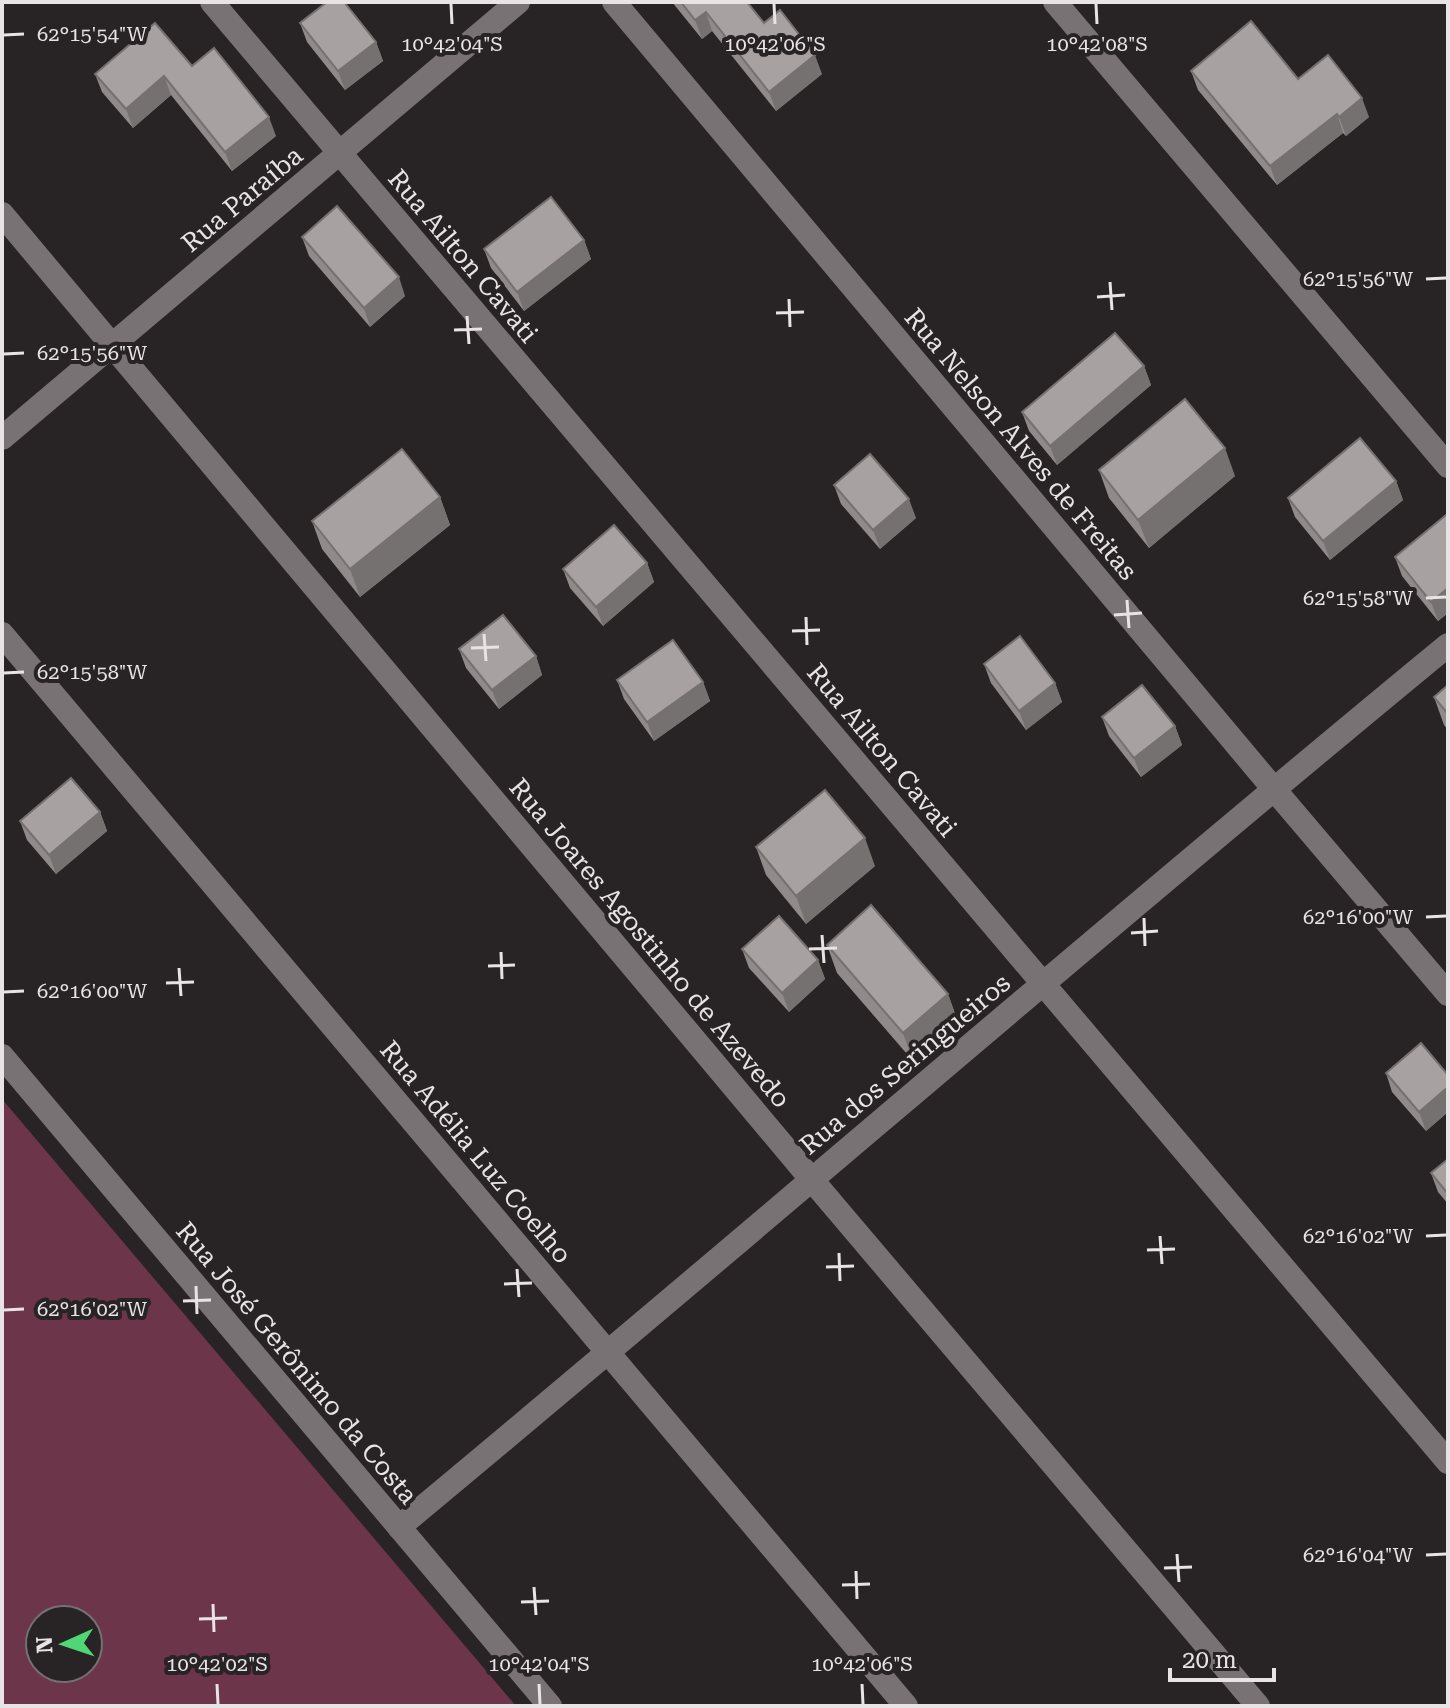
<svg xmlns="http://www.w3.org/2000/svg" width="1450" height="1708" viewBox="0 0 1450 1708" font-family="'Roboto Serif',serif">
	<rect width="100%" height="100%" fill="#282324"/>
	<path fill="#6d3549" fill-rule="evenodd" d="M 2,1099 L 516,1706 L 2,1706 ZM 40,1620 L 88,1620 L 88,1668 L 40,1668 Z"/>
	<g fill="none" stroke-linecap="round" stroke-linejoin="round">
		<g stroke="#797274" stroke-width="24">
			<path d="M 212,2 L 1448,1462"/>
			<path d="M 614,2 L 1273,788 L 1448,994"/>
			<path d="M 1055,2 L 1448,466"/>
			<path d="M 2,214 L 812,1180 L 1258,1706"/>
			<path d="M 2,438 L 518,2"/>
			<path d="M 2,634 L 906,1706"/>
			<path d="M 2,1056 L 550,1706"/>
			<path d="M 399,1527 C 751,1235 1095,935 1448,645"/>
		</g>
	</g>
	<g fill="#908a8b">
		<path d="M 672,2 L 747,2 L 764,23 L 822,74 L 776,111 L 712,31 L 702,39 Z"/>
		<path d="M 300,23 L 376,42 L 383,61 L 345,90 L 307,42 Z"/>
		<path d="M 192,66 L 276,136 L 232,171 L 171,95 L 133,128 L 102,92 L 95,74 Z"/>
		<path d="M 1191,71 L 1298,79 L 1369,117 L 1346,136 L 1343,133 L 1277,185 L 1198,90 Z"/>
		<path d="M 302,237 L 405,296 L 370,327 L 309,256 Z"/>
		<path d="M 584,240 L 591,259 L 524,311 L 491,268 L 484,249 Z"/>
		<path d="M 1144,366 L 1151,385 L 1057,465 L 1029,431 L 1022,412 Z"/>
		<path d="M 1099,470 L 1235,476 L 1149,548 L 1109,498 Z"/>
		<path d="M 1396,481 L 1403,500 L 1330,560 L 1295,517 L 1288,498 Z"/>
		<path d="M 834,485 L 916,518 L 880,549 L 841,504 Z"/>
		<path d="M 440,497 L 450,525 L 360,597 L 322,549 L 312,521 Z"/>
		<path d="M 1448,517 L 1448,613 L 1438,621 L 1402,576 L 1395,557 Z"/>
		<path d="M 647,563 L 654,582 L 603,626 L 570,588 L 563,569 Z"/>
		<path d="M 459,649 L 536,656 L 542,675 L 499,709 L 466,668 Z"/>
		<path d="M 984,664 L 1055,683 L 1062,702 L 1026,730 L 991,683 Z"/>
		<path d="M 617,680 L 703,682 L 710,701 L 654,741 L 624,699 Z"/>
		<path d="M 1448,685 L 1448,730 L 1444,725 L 1434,697 Z"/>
		<path d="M 1102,717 L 1175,726 L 1182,745 L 1141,777 L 1109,736 Z"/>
		<path d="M 100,812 L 107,831 L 56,874 L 27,840 L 20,821 Z"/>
		<path d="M 756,847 L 875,866 L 806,924 L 766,875 Z"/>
		<path d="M 827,945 L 948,994 L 958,1022 L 913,1061 L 837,973 Z"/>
		<path d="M 742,949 L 818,960 L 825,979 L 789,1012 L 749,968 Z"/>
		<path d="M 1386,1073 L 1448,1075 L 1448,1112 L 1426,1131 L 1392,1092 Z"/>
		<path d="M 1448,1159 L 1448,1204 L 1438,1192 L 1431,1173 Z"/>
	</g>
	<g fill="#757171">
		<path d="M 706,12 L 712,31 L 702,39 L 695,20 Z"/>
		<path d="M 376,42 L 383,61 L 345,90 L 338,71 Z"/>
		<path d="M 815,55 L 822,74 L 776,111 L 769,92 Z"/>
		<path d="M 164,76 L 171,95 L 133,128 L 126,109 Z"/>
		<path d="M 1362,98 L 1369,117 L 1346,136 L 1339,117 Z"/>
		<path d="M 1337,114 L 1343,133 L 1277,185 L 1270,166 Z"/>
		<path d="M 269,117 L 276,136 L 232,171 L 225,152 Z"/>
		<path d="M 584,240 L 591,259 L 524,311 L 517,292 Z"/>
		<path d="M 399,277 L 405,296 L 370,327 L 364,308 Z"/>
		<path d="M 1144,366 L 1151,385 L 1057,465 L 1050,446 Z"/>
		<path d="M 1225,448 L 1235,476 L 1149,548 L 1138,520 Z"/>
		<path d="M 1396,481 L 1403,500 L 1330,560 L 1323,541 Z"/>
		<path d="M 440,497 L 450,525 L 360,597 L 350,569 Z"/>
		<path d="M 909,499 L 916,518 L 880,549 L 873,530 Z"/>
		<path d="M 647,563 L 654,582 L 603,626 L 596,607 Z"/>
		<path d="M 1448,588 L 1448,613 L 1438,621 L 1431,602 Z"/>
		<path d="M 536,656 L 542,675 L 499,709 L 492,690 Z"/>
		<path d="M 703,682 L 710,701 L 654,741 L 647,722 Z"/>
		<path d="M 1055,683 L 1062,702 L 1026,730 L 1019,711 Z"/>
		<path d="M 1175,726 L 1182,745 L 1141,777 L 1134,758 Z"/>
		<path d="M 100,812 L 107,831 L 56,874 L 49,855 Z"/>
		<path d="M 865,838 L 875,866 L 806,924 L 796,896 Z"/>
		<path d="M 818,960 L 825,979 L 789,1012 L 782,993 Z"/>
		<path d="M 948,994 L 958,1022 L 913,1061 L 903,1033 Z"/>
		<path d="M 1448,1087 L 1448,1112 L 1426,1131 L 1419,1112 Z"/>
	</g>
	<g fill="#a7a1a2" stroke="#757171" stroke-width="2">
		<path d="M 327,2 L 344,2 L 376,42 L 338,71 L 300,23 Z"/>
		<path d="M 681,2 L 747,2 L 764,23 L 780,10 L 815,55 L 769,92 L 706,12 L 695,20 Z"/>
		<path d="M 1251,21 L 1298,79 L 1328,55 L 1362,98 L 1339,117 L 1337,114 L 1270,166 L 1191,71 Z"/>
		<path d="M 155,23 L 192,66 L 214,48 L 269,117 L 225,152 L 164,76 L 126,109 L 95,74 Z"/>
		<path d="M 551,197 L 584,240 L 517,292 L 484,249 Z"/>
		<path d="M 337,206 L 399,277 L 364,308 L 302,237 Z"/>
		<path d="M 1115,333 L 1144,366 L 1050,446 L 1022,412 Z"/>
		<path d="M 1185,399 L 1225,448 L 1138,520 L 1099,470 Z"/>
		<path d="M 1360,438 L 1396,481 L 1323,541 L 1288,498 Z"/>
		<path d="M 402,449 L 440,497 L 350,569 L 312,521 Z"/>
		<path d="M 870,454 L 909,499 L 873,530 L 834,485 Z"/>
		<path d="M 1446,515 L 1448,517 L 1448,588 L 1431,602 L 1395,557 Z"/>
		<path d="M 614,525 L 647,563 L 596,607 L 563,569 Z"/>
		<path d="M 503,615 L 536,656 L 492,690 L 459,649 Z"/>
		<path d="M 1020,636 L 1055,683 L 1019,711 L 984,664 Z"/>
		<path d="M 673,640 L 703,682 L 647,722 L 617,680 Z"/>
		<path d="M 1142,685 L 1175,726 L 1134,758 L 1102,717 Z"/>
		<path d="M 1448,685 L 1448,714 L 1434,697 Z"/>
		<path d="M 71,778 L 100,812 L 49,855 L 20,821 Z"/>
		<path d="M 825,790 L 865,838 L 796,896 L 756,847 Z"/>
		<path d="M 871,905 L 948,994 L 903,1033 L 827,945 Z"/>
		<path d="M 779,916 L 818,960 L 782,993 L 742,949 Z"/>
		<path d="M 1421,1043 L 1448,1075 L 1448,1087 L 1419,1112 L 1386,1073 Z"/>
		<path d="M 1448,1159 L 1448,1194 L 1431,1173 Z"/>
	</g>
	<path fill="none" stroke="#e8e4e5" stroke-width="3" d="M 451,4 L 452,24M 774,4 L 775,24M 1096,4 L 1097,24M 4,35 L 24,34M 1426,279 L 1446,278M 1110,282 L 1112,310M 1097,297 L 1125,295M 789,299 L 790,327M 776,313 L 804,312M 467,316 L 469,344M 454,330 L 482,329M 4,354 L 24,353M 1426,598 L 1446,597M 1127,600 L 1129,628M 1114,615 L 1142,613M 806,617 L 807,645M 792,631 L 820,630M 484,634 L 486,661M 471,648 L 499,647M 4,673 L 24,672M 1426,917 L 1446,916M 1144,918 L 1145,946M 1131,933 L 1158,931M 822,935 L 824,963M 809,949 L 837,948M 501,952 L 502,979M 488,966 L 515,965M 179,968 L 181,996M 166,983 L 194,982M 4,992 L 24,991M 1160,1236 L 1162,1264M 1426,1236 L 1446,1235M 1147,1250 L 1175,1249M 839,1253 L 840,1281M 826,1267 L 854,1266M 517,1269 L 519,1297M 504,1284 L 532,1283M 196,1286 L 197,1314M 183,1301 L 211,1300M 4,1310 L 24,1309M 1177,1554 L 1179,1582M 1426,1555 L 1446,1554M 1164,1568 L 1192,1567M 856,1571 L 857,1599M 842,1585 L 870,1584M 534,1587 L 536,1615M 521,1602 L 549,1601M 213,1604 L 214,1632M 199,1619 L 227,1618M 217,1684 L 218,1704M 539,1684 L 540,1704M 862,1684 L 863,1704"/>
	<g text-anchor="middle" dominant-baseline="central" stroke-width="8" stroke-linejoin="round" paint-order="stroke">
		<g font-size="26" fill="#e8e4e5" stroke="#282324">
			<text transform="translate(242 199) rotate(-40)">Rua Paraíba</text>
			<text transform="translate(463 256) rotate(50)">Rua Ailton Cavati</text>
			<text transform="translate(1021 444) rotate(50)">Rua Nelson Alves de Freitas</text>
			<text transform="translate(882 750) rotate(50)">Rua Ailton Cavati</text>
			<text transform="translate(650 943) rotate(50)">Rua Joares Agostinho de Azevedo</text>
			<text transform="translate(905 1064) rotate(-40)">Rua dos Seringueiros</text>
			<text transform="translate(476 1152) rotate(50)">Rua Adélia Luz Coelho</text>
			<text transform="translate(297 1363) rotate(50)">Rua José Gerônimo da Costa</text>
		</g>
	</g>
	<g font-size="20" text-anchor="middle" fill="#e8e4e5" stroke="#282324" stroke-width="8" stroke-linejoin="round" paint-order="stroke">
		<text x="92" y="41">62°15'54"W</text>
		<text x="452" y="51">10°42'04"S</text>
		<text x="775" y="51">10°42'06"S</text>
		<text x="1097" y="51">10°42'08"S</text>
		<text x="1358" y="286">62°15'56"W</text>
		<text x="92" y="360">62°15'56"W</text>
		<text x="1358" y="605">62°15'58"W</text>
		<text x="92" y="679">62°15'58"W</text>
		<text x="1358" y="924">62°16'00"W</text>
		<text x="92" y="998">62°16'00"W</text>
		<text x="1358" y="1243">62°16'02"W</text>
		<text x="92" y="1316">62°16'02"W</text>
		<text x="1358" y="1562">62°16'04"W</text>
		<text x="217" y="1671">10°42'02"S</text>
		<text x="539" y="1671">10°42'04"S</text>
		<text x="862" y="1671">10°42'06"S</text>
	</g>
	<rect width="1450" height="1708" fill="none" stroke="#e8e4e5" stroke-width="8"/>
	<g transform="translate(64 1644) rotate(267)"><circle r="38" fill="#282324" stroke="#757071" stroke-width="2"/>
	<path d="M0-6L14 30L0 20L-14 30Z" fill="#4fd675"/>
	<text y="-12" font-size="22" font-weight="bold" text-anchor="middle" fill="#e8e4e5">N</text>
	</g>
	<path d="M1170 1668v12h104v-12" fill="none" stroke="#e8e4e5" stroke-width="4"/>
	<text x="1182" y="1668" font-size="24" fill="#e8e4e5" stroke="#282324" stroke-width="6" paint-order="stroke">20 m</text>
</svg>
